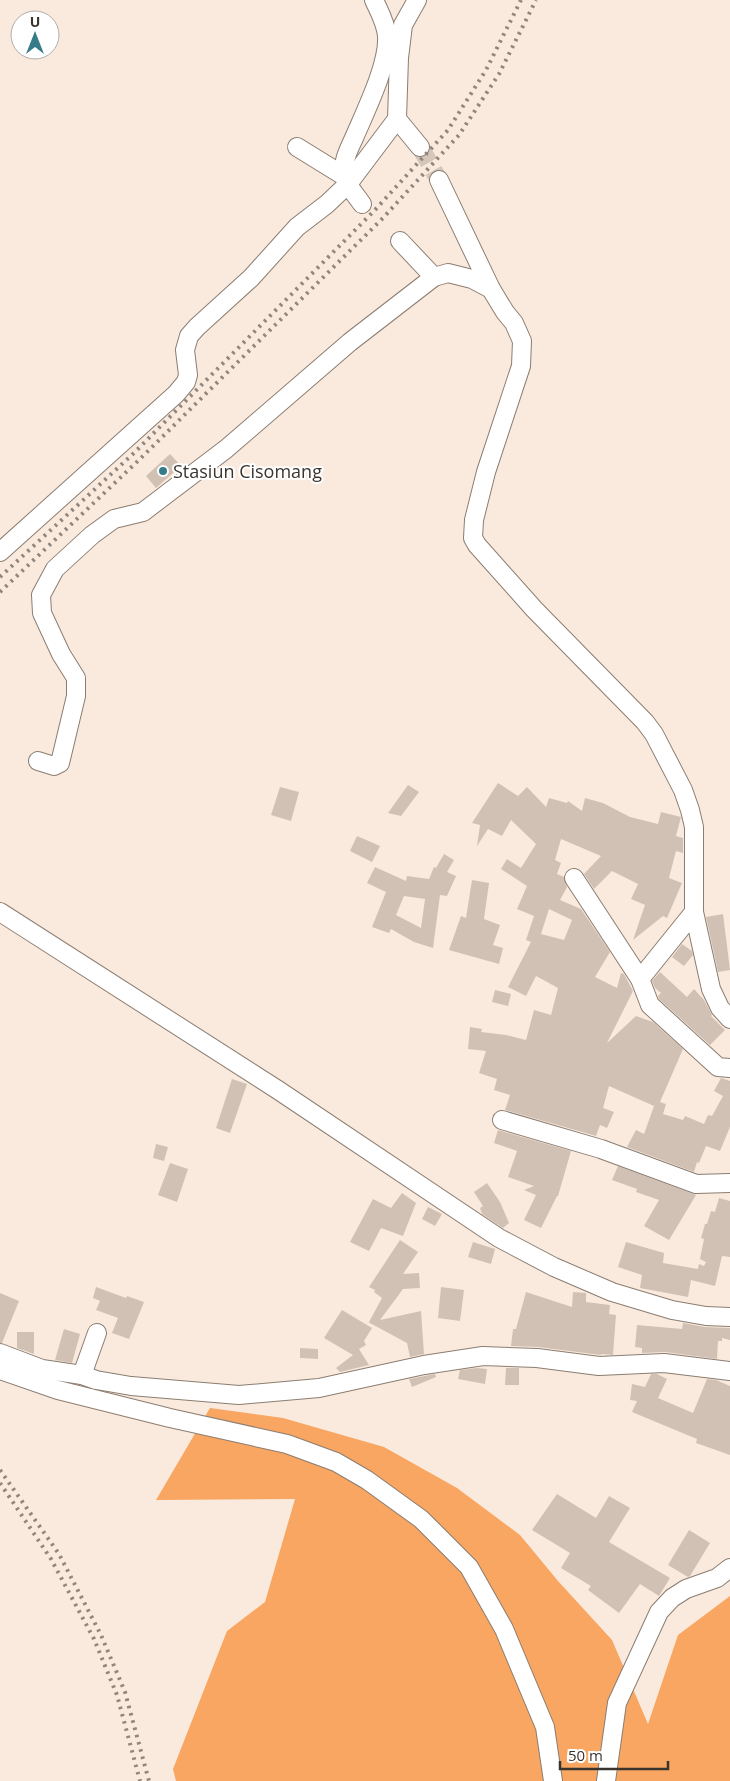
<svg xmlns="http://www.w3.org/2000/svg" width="730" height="1781" viewBox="0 0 730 1781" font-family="'Open Sans',sans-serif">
	<rect width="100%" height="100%" fill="#faeadd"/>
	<path fill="#f8a661" d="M 210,1408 L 283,1418 L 384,1447 L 457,1488 L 520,1535 L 558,1581 L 612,1640 L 648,1724 L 678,1635 L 730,1596 L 730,1781 L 176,1781 L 173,1769 L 227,1631 L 265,1602 L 295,1499 L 156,1500 Z"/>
	<g fill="#d1c1b5" fill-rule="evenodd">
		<path d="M 170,454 L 181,466 L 156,488 L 146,476 Z"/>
		<path d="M 498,783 L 518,796 L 527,787 L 546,807 L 549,798 L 567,803 L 568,801 L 582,811 L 585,798 L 603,803 L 630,817 L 658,824 L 661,812 L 681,817 L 676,836 L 683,838 L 683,853 L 676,851 L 669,878 L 682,883 L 667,918 L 663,916 L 633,940 L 645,905 L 631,899 L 638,884 L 612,871 L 594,889 L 584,874 L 601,856 L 561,839 L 555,860 L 561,863 L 557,874 L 564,877 L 567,887 L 560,900 L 581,909 L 610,952 L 595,977 L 617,988 L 621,973 L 624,974 L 633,991 L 607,1043 L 636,1016 L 653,1022 L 683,1049 L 660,1102 L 666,1104 L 663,1114 L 683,1120 L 685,1116 L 704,1124 L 708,1115 L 712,1116 L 723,1096 L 714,1091 L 721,1078 L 730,1081 L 730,1127 L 720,1151 L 706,1146 L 699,1163 L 697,1162 L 694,1172 L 627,1147 L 636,1130 L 644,1134 L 654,1106 L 609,1086 L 603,1108 L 614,1112 L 607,1128 L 600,1125 L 596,1136 L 505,1110 L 510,1095 L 494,1090 L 497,1079 L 479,1073 L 486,1051 L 468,1049 L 470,1027 L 482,1029 L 481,1032 L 506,1035 L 526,1040 L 534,1010 L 551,1015 L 558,988 L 536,976 L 526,996 L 508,987 L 531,942 L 526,940 L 534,916 L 517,909 L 527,886 L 501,869 L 507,859 L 521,868 L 536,844 L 511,820 L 502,836 L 488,829 L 477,846 L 480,825 L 472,823 ZM 549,909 L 572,920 L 564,940 L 541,934 Z"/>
		<path d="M 408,785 L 419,792 L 401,816 L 388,813 Z"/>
		<path d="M 280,787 L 299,792 L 291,821 L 271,815 Z"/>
		<path d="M 357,836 L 380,846 L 372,862 L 350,851 Z"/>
		<path d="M 444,854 L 454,860 L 447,872 L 456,876 L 447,896 L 440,895 L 433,948 L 414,942 L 391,929 L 389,933 L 372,927 L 386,892 L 367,883 L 375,867 L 406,881 L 407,876 L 429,879 L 434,867 L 436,868 ZM 404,896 L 425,899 L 421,928 L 396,915 Z"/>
		<path d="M 472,880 L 489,883 L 484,919 L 500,925 L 493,945 L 503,948 L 499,964 L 449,950 L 461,916 L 466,918 Z"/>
		<path d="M 723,914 L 730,970 L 718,972 L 706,917 Z"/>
		<path d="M 682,944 L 692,951 L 693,955 L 684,966 L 672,957 Z"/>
		<path d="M 660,972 L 687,997 L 694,989 L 704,1000 L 712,1015 L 711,1016 L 725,1030 L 710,1045 L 659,999 L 658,996 L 661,993 L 655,988 L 652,981 Z"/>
		<path d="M 495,990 L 511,994 L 508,1006 L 492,1002 Z"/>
		<path d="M 232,1079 L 247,1084 L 230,1133 L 216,1128 Z"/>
		<path d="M 498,1130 L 571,1151 L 558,1196 L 557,1196 L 541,1228 L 524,1220 L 536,1195 L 524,1190 L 534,1186 L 508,1177 L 517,1151 L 494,1143 Z"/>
		<path d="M 156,1144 L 168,1147 L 164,1161 L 153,1158 Z"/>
		<path d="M 170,1163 L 188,1169 L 177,1202 L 158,1195 Z"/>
		<path d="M 618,1166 L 696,1195 L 669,1240 L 644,1226 L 659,1200 L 636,1192 L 637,1189 L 612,1180 Z"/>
		<path d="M 487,1183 L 500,1202 L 509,1223 L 503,1228 L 482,1214 L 480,1208 L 483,1206 L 474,1192 Z"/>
		<path d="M 402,1193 L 416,1203 L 403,1236 L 381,1228 L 369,1251 L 350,1242 L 373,1199 L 391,1208 Z"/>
		<path d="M 719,1198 L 730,1201 L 730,1257 L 722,1256 L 715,1286 L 691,1280 L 688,1297 L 640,1288 L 642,1275 L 618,1267 L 626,1242 L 664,1253 L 663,1263 L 698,1269 L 699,1264 L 704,1266 L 706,1262 L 700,1259 L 704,1239 L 701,1238 L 705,1224 L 707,1224 L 711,1211 L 715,1212 Z"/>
		<path d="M 428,1207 L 442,1214 L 435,1226 L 422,1219 Z"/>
		<path d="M 400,1240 L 418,1252 L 403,1274 L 419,1273 L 420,1288 L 403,1289 L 380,1320 L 421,1311 L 424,1354 L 410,1357 L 407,1343 L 368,1322 L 369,1322 L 382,1298 L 374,1292 L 375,1290 L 369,1287 Z"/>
		<path d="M 473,1242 L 495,1249 L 491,1264 L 468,1257 Z"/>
		<path d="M 96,1287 L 126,1298 L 127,1296 L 144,1302 L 129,1339 L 112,1333 L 118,1318 L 96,1310 L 100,1301 L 93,1298 Z"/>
		<path d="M 441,1287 L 464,1290 L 460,1321 L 438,1318 Z"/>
		<path d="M 526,1292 L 572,1307 L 573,1292 L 586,1293 L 586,1302 L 610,1305 L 609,1314 L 616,1315 L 613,1355 L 601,1354 L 601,1355 L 538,1347 L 511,1346 L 513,1329 L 516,1329 Z"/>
		<path d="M 0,1293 L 19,1301 L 2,1343 L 0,1343 Z"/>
		<path d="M 342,1310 L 372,1328 L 364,1341 L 366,1345 L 359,1349 L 369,1365 L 340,1372 L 336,1368 L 353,1355 L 324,1338 Z"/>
		<path d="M 683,1323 L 705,1327 L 730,1328 L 730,1340 L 722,1338 L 722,1341 L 718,1341 L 717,1359 L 665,1352 L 642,1353 L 642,1348 L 635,1347 L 637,1325 L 682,1329 Z"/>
		<path d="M 64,1329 L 80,1334 L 72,1363 L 55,1360 Z"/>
		<path d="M 17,1332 L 34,1332 L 34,1354 L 17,1348 Z"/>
		<path d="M 300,1348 L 318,1349 L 318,1359 L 300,1358 Z"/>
		<path d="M 477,1368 L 487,1369 L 485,1384 L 458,1379 L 460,1370 Z"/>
		<path d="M 506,1368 L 519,1368 L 519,1385 L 505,1385 Z"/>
		<path d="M 435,1374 L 436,1377 L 412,1387 L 409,1379 Z"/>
		<path d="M 651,1374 L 657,1374 L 667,1379 L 658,1398 L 693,1413 L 707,1379 L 716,1380 L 730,1386 L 730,1455 L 696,1443 L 697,1439 L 632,1412 L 637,1401 L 630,1400 L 632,1384 L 645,1387 Z"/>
		<path d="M 557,1494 L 596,1518 L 609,1496 L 630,1508 L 609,1542 L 670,1578 L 659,1596 L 640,1584 L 619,1613 L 588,1590 L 591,1586 L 561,1568 L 570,1553 L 532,1530 Z"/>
		<path d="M 689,1530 L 710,1543 L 690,1576 L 688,1577 L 668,1565 Z"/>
	</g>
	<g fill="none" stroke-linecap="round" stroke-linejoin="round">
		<path stroke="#d4c6ba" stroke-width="18" stroke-dasharray="18 9" stroke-linecap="butt" d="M 420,147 L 439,180"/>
		<defs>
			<g id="minor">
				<path d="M 417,0 L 403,25 L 399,58 L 397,119 L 420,147"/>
				<path d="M 297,147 L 344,176"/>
				<path d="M 439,180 L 491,289 L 505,312 L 514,323 L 522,341 L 521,366 L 486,472 L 474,520 L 473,538 L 477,545 L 534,609 L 645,722 L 654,734 L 683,790 L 690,810 L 694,827 L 694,912 L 711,989 L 720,1008 L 730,1019"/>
				<path d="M 362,204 C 356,195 346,185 344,175 C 342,162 349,149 354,138 C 365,112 389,64 387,36 C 386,23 379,11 374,0"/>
				<path d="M 400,241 L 434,277"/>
				<path d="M 0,552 L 176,394 L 186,382 L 188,375 L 185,350 L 189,336 L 197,327 L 251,278 L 297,227 L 327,204 L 348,184 L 397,119"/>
				<path d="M 38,761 L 54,766 L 60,763 L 76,696 L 76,678 L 61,654 L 42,613 L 41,595 L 55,569 L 92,535 L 114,519 L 143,512 L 226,449 L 350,342 L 434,277 L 448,273 L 472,279 L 491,289"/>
				<path d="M 574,878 L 640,979 L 650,1005 L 718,1067 L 730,1068"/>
				<path d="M 0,912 L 278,1090 L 499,1238 L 554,1267 L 612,1292 L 672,1310 L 706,1316 L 730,1317"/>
				<path d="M 640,979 L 694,912"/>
				<path d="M 502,1120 L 601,1149 L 696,1184 L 730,1183"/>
				<path d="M 0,1353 L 42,1369 L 82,1375 L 96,1380 L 131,1386 L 239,1395 L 319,1388 L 424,1365 L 483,1356 L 537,1358 L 599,1366 L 664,1363 L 730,1371"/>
				<path d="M 0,1370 L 58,1390 L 170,1418 L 287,1444 L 336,1462 L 367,1480 L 421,1519 L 469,1567 L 504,1629 L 545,1727 L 553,1781"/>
				<path d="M 82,1375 L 97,1333"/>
				<path d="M 606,1781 L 617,1703 L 659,1612 L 672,1598 L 686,1589 L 717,1578 L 730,1568"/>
			</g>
		</defs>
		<use href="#minor" stroke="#8b7d71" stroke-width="20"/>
		<use href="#minor" stroke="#fff" stroke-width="18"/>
		<g stroke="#91867e" stroke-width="4" stroke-dasharray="2.5 5" stroke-linecap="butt">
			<path d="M 0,577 L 135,452 L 374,211 L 448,130 L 486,70 L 521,0"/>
			<path d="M 0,592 L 141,458 L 383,218 L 459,135 L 499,74 L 536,0"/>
			<path d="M 0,1470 L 59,1554 L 101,1635 L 125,1692 L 149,1781"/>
			<path d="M 0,1483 L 51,1559 L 94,1639 L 117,1695 L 140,1781"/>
		</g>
	</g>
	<circle fill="#367c88" stroke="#fff" stroke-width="2" cx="163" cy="471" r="5"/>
	<g text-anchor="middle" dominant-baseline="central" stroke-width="4" stroke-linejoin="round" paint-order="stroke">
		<g font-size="18" fill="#3a342f" stroke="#fff" text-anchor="start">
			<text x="173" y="471">Stasiun Cisomang</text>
		</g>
	</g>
	<g transform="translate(35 35)"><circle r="24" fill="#ffffff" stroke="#b0aeac"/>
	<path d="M0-4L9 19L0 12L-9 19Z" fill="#367c88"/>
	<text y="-8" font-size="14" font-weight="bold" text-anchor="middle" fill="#3a342f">U</text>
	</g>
	<path d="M560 1761v8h108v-8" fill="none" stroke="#3a342f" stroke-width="2.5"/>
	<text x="568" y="1761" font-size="15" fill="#3a342f" stroke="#ffffff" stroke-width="4" paint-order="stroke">50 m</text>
</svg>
